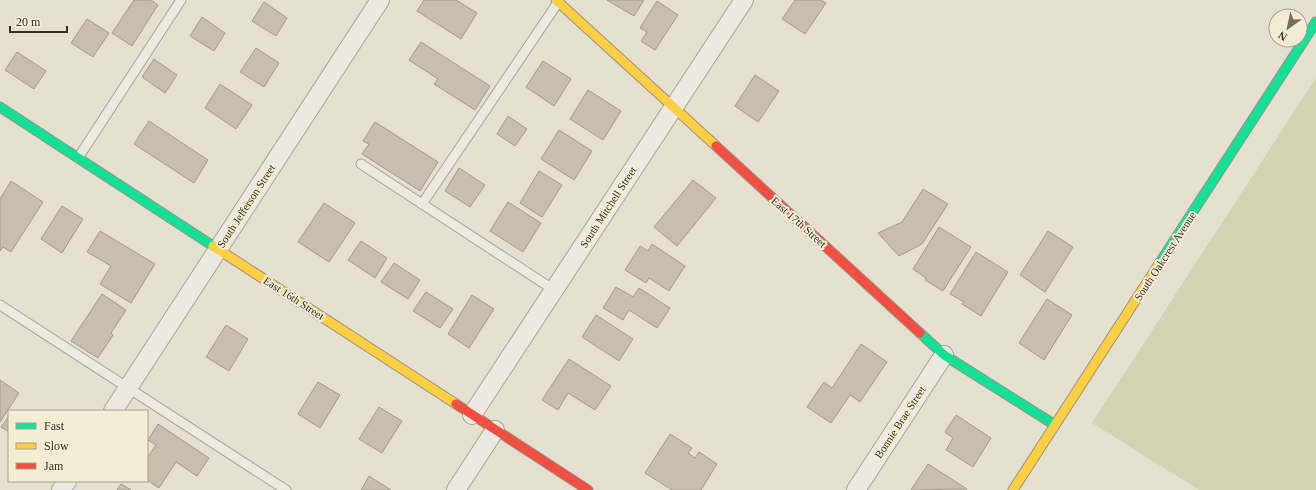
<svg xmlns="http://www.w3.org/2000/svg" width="1316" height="490" viewBox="0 0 1316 490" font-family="Georgia,serif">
	<rect width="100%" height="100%" fill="#e4dfcf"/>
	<path fill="#d1d3b2" d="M 1316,78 L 1316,490 L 1199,490 L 1092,423 Z"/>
	<g fill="#c7beb0" stroke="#a49b8e">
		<path d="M 134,0 L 151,0 L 158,5 L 132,46 L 112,33 Z"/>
		<path d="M 424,0 L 456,0 L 477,13 L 461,39 L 417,11 Z"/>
		<path d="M 607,0 L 644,0 L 634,16 Z"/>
		<path d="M 795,0 L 821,0 L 826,3 L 805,34 L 782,19 Z"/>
		<path d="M 657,1 L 678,15 L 655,50 L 641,41 L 647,32 L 640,28 Z"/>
		<path d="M 264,2 L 287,18 L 276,36 L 252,21 Z"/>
		<path d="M 202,17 L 225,33 L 214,51 L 190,36 Z"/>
		<path d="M 87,19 L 109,33 L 93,57 L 71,43 Z"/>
		<path d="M 421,42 L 490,86 L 475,110 L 434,84 L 438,79 L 409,60 Z"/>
		<path d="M 256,48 L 279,63 L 264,87 L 240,72 Z"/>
		<path d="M 17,52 L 46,71 L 34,89 L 5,70 Z"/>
		<path d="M 154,59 L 177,75 L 165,93 L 142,77 Z"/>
		<path d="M 543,61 L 571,79 L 554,106 L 526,87 Z"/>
		<path d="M 755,75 L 779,91 L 758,122 L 735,106 Z"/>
		<path d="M 220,84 L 252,105 L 236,129 L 205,108 Z"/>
		<path d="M 588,90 L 621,111 L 603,140 L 570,119 Z"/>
		<path d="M 508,116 L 527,129 L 515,146 L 497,134 Z"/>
		<path d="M 149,121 L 208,160 L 194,183 L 134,144 Z"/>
		<path d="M 375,122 L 438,162 L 420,191 L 362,154 L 369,144 L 363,141 Z"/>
		<path d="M 559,130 L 592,151 L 574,180 L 541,159 Z"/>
		<path d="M 459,168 L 485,185 L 470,207 L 445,191 Z"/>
		<path d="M 539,171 L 562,185 L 542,217 L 520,203 Z"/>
		<path d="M 693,180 L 716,198 L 677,246 L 654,227 Z"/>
		<path d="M 11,181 L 43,202 L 11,252 L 3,247 L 0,251 L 0,199 Z"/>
		<path d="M 923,189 L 948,204 L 922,244 L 899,256 L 878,233 L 902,222 Z"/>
		<path d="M 508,202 L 541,223 L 523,252 L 490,231 Z"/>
		<path d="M 324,203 L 355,223 L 329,262 L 298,242 Z"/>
		<path d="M 62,206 L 83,219 L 62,253 L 41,239 Z"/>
		<path d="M 939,227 L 971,247 L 943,291 L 925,280 L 926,278 L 913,269 Z"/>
		<path d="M 100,231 L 155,264 L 131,303 L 100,284 L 111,266 L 87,252 Z"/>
		<path d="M 1048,231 L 1073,247 L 1045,292 L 1020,275 Z"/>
		<path d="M 361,241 L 387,258 L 375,278 L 348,260 Z"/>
		<path d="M 652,244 L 685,266 L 669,291 L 649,278 L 646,283 L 625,270 L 640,246 L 648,251 Z"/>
		<path d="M 976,252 L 1008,272 L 981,316 L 962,304 L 964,302 L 950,294 Z"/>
		<path d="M 394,263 L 420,280 L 408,299 L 381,282 Z"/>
		<path d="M 616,287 L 633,297 L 639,288 L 670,308 L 657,328 L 629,310 L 623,320 L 603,308 Z"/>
		<path d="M 426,292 L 453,309 L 440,328 L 413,311 Z"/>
		<path d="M 102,294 L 126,310 L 111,333 L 113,335 L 98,358 L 71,341 Z"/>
		<path d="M 472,295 L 494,309 L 469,348 L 448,334 Z"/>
		<path d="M 1047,299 L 1072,315 L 1044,360 L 1019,343 Z"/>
		<path d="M 596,315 L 633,339 L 619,361 L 582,337 Z"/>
		<path d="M 226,325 L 248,339 L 229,371 L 206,357 Z"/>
		<path d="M 861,344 L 887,362 L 860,402 L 850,395 L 831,423 L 807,407 L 824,382 L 832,388 Z"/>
		<path d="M 569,359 L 611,386 L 595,410 L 568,393 L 558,410 L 542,400 Z"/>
		<path d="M 0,380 L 19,393 L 0,422 Z"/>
		<path d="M 318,382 L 340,395 L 320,428 L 298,414 Z"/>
		<path d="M 379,407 L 402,421 L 382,453 L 359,439 Z"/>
		<path d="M 956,415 L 991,438 L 973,467 L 946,450 L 953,438 L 945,432 Z"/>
		<path d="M 9,416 L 9,432 L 1,427 Z"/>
		<path d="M 158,424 L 209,458 L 197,476 L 176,462 L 159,488 L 147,480 L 147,458 L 156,445 L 148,440 Z"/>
		<path d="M 670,434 L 692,448 L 688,453 L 695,458 L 699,452 L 717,464 L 701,490 L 672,490 L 645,473 Z"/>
		<path d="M 928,464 L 967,489 L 911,490 Z"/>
		<path d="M 369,476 L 391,490 L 361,490 Z"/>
		<path d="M 121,484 L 131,490 L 117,490 Z"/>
	</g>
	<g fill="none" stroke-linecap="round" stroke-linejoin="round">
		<defs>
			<g id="lane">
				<path d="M 78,158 L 181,0"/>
				<path d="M 361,164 L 554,290"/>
				<path d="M 422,204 L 559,1"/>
				<path d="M 0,305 L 286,490"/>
			</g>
			<g id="street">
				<path d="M 113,411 L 380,0"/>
				<path d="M 472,415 L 744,0"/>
				<path d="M 61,490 L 67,481"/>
				<path d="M 456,490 L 495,430"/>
				<path d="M 856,490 L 944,355"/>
			</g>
			<g id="fast">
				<path d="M 0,107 L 213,246"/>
				<path d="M 1159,264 L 1316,22"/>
				<path d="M 920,333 L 944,355 L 1055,425"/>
			</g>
			<g id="slow">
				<path d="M 556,0 L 716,146"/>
				<path d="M 213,246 L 456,404"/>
				<path d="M 1013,490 L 1159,264"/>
			</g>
			<g id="jam">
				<path d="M 716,146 L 920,333"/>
				<path d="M 456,404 L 588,490"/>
			</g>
		</defs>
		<use href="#lane" stroke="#a9a498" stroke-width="11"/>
		<use href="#street" stroke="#a9a498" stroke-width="20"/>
		<use href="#fast" stroke="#999388" stroke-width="11"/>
		<use href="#slow" stroke="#999388" stroke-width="11"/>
		<use href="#jam" stroke="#999388" stroke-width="11"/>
		<use href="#lane" stroke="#ece9e0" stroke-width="9"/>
		<use href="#street" stroke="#ece9e0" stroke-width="18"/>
		<use href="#fast" stroke="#16e098" stroke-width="9"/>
		<use href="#slow" stroke="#ffcf43" stroke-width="9"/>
		<use href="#jam" stroke="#f24e42" stroke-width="9"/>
	</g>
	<g text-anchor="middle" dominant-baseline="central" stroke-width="4" stroke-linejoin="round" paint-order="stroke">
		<g font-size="11" fill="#382d20" stroke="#f4edd6">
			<text transform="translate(246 206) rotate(-57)">South Jefferson Street</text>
			<text transform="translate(608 207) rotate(-57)">South Mitchell Street</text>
			<text transform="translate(799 222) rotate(42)">East 17th Street</text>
			<text transform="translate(1165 256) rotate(-57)">South Oakcrest Avenue</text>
			<text transform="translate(294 298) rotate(33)">East 16th Street</text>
			<text transform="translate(900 422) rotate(-57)">Bonnie Brae Street</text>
		</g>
	</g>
	<rect x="8" y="410" width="140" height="72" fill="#f4edd6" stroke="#a9a08d"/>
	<rect x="16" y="423" width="20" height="6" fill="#16e098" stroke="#a9a08d"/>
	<text x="44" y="430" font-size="12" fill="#382d20">Fast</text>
	<rect x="16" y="443" width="20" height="6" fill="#ffcf43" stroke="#a9a08d"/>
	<text x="44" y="450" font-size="12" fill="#382d20">Slow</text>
	<rect x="16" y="463" width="20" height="6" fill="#f24e42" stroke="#a9a08d"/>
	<text x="44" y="470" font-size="12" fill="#382d20">Jam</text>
	<g transform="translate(1288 28) rotate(213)"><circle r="19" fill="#f4edd6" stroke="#a9a08d"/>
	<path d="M0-3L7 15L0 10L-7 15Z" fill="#746b5d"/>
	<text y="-6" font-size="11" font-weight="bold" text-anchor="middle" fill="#382d20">N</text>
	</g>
	<path d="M10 26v6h57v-6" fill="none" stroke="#382d20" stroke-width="2"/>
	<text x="16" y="26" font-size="12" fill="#382d20" stroke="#f4edd6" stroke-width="3" paint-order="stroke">20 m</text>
</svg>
